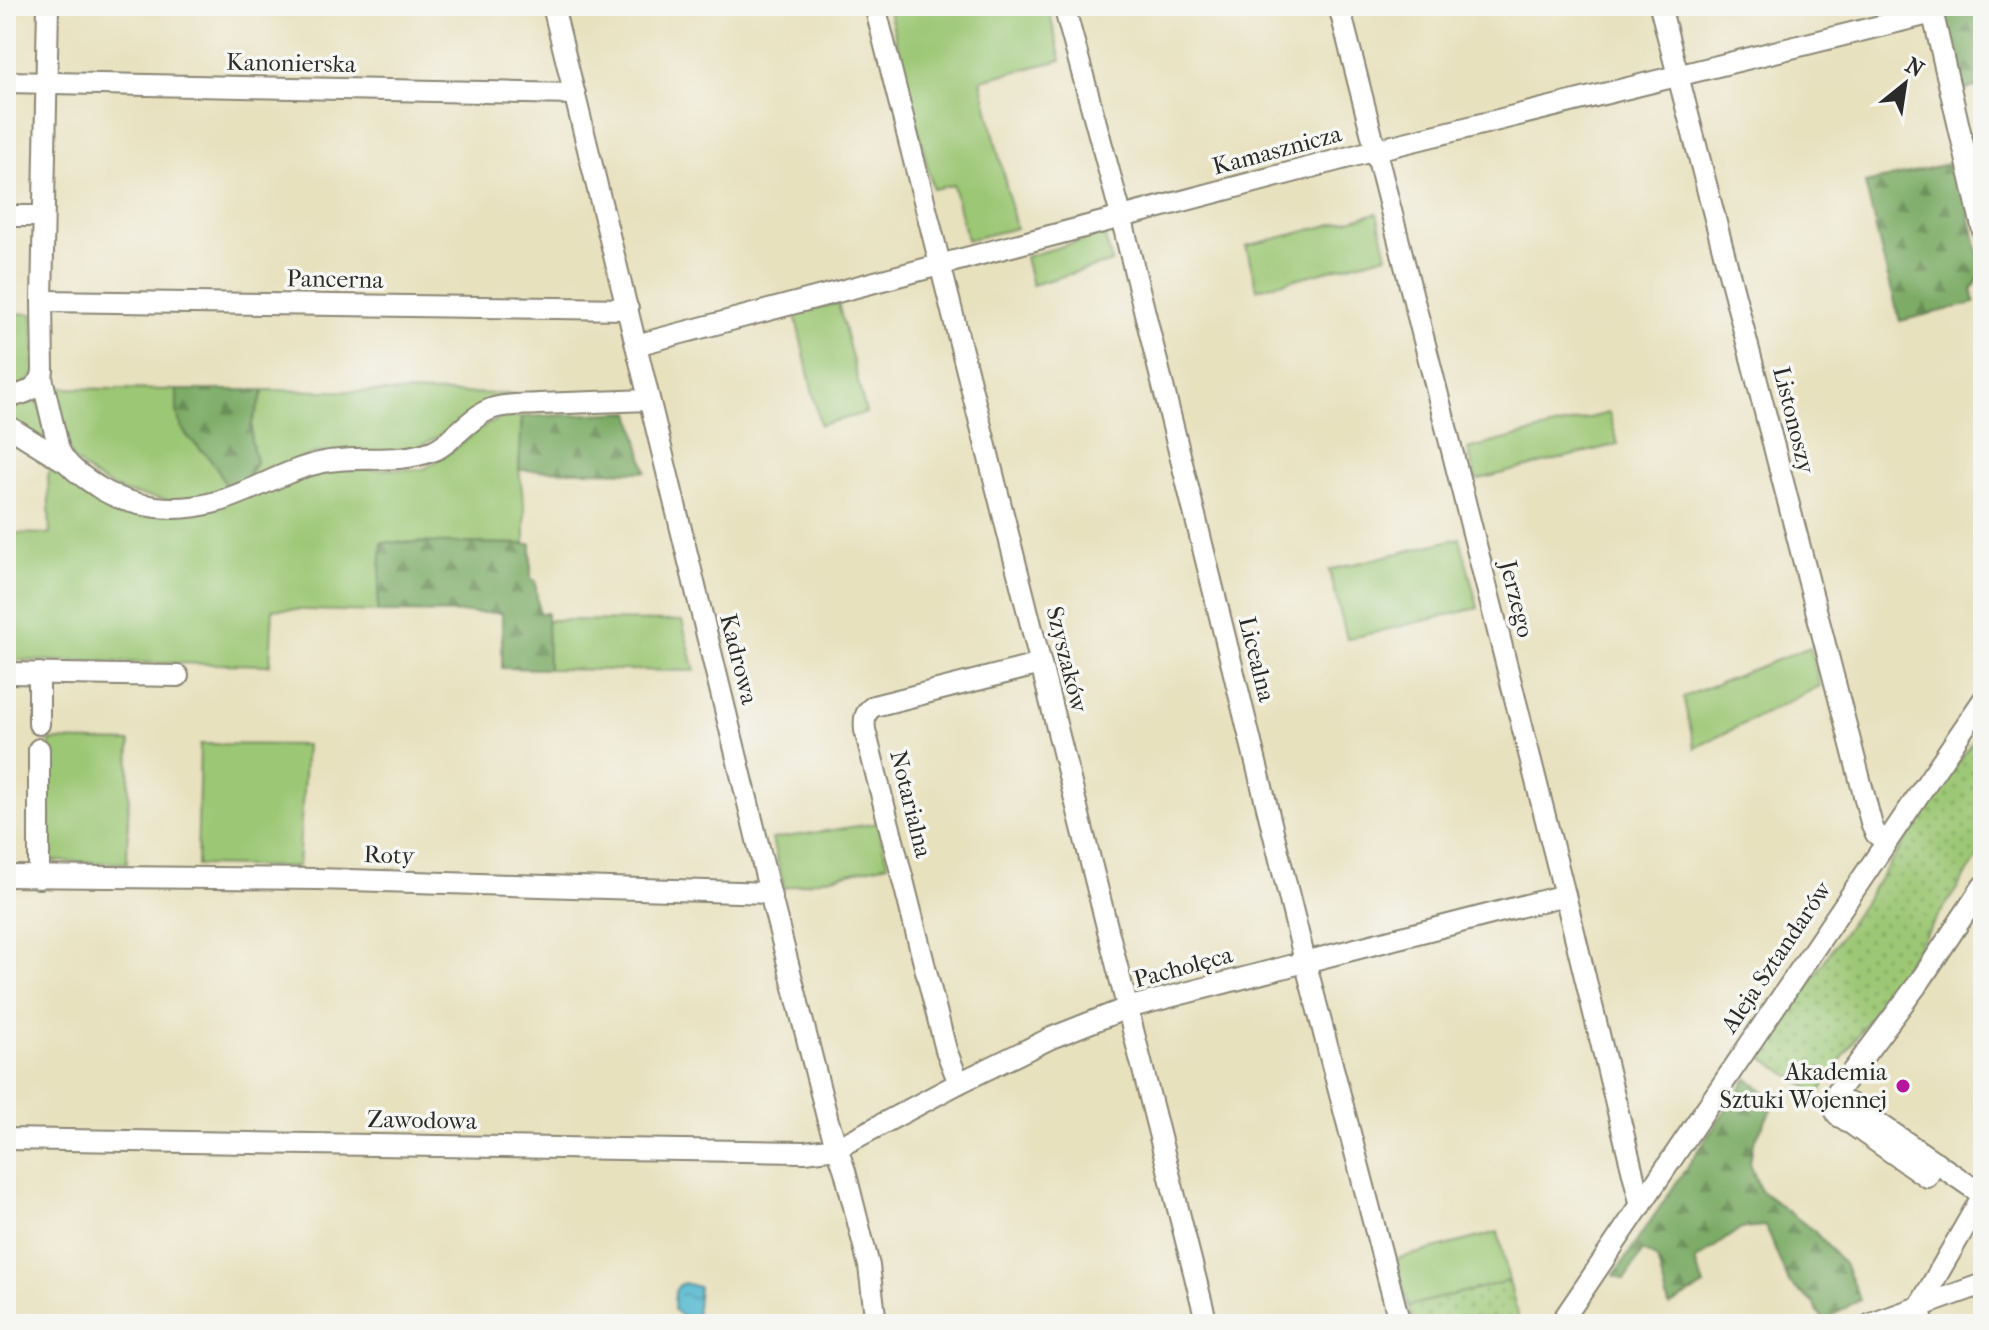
<svg xmlns="http://www.w3.org/2000/svg" width="1989" height="1330" viewBox="0 0 1989 1330" font-family="'IM FELL French Canon',serif">
	<defs>
		<pattern id="forest-firs" width="22" height="20" patternUnits="userSpaceOnUse" patternTransform="scale(2)"><rect width="22" height="20" fill="#7dac66"/><path d="M5 1l3.5 6h-7zM16 11l3.5 6h-7z" fill="#678c54"/></pattern>
		<pattern id="garden-dots" width="8" height="8" patternUnits="userSpaceOnUse" patternTransform="scale(2)"><rect width="8" height="8" fill="#9cc774"/><path d="M2 2h.1M6 6h.1" fill="none" stroke="#7fa25f" stroke-width="1.8" stroke-linecap="round"/></pattern>
		<pattern id="water-ripples" width="26" height="14" patternUnits="userSpaceOnUse" patternTransform="scale(2)"><rect width="26" height="14" fill="#50b7ce"/><path d="M2 4q2-2 4 0t4 0M15 11q2-2 4 0t4 0" fill="none" stroke="#4395a7"/></pattern>
	</defs>
	<rect width="100%" height="100%" fill="#f6f6f2"/>
	<filter id="ink" filterUnits="userSpaceOnUse"><feTurbulence type="fractalNoise" baseFrequency=".0125" numOctaves="2"/><feDisplacementMap in="SourceGraphic" scale="16" xChannelSelector="R" yChannelSelector="G"/><feConvolveMatrix kernelMatrix="1 2 1 2 8 2 1 2 1" color-interpolation-filters="sRGB"/></filter>
	<filter id="wash" filterUnits="userSpaceOnUse"><feTurbulence type="fractalNoise" baseFrequency=".006" numOctaves="4" result="noise"/><feDisplacementMap in="SourceGraphic" scale="32" xChannelSelector="R" yChannelSelector="G"/><feGaussianBlur stdDeviation="1.8" result="paint"/><feColorMatrix in="noise" values="0 0 0 0 0 0 0 0 0 0 0 0 0 0 0 0 0 1.4 0 .05"/><feComposite in="paint" operator="in"/></filter>
	<g filter="url(#wash)">
		<rect width="100%" height="100%" fill="#e8e1be"/>
		<g fill="#9cc774" stroke="#647950" stroke-width="2">
			<path d="M 888,6 L 1048,6 L 1061,60 L 981,80 L 1016,228 L 967,240 L 953,185 L 933,189 Z"/>
			<path d="M 1377,213 L 1387,255 L 1257,289 L 1246,246 Z"/>
			<path d="M 1104,234 L 1112,262 L 1032,285 L 1025,257 Z"/>
			<path d="M 838,303 L 866,413 L 820,425 L 795,314 Z"/>
			<path d="M 6,313 L 33,314 L 36,371 L 24,386 L 6,386 Z"/>
			<path d="M 52,388 L 177,390 L 177,411 L 187,436 L 207,455 L 219,470 L 228,491 L 171,501 L 123,492 L 94,477 L 71,457 Z"/>
			<path d="M 264,390 L 515,394 L 475,410 L 444,433 L 410,452 L 366,454 L 315,453 L 246,483 L 256,462 L 251,440 L 252,423 Z"/>
			<path d="M 6,402 L 38,402 L 49,443 L 6,418 Z"/>
			<path d="M 1609,413 L 1618,444 L 1476,480 L 1468,449 Z"/>
			<path d="M 505,417 L 522,417 L 519,470 L 525,511 L 525,544 L 383,542 L 377,612 L 273,609 L 270,665 L 6,660 L 6,533 L 50,534 L 48,476 L 52,462 L 159,514 L 326,470 L 424,469 L 449,453 L 486,425 Z"/>
			<path d="M 1460,538 L 1478,608 L 1347,639 L 1329,570 Z"/>
			<path d="M 547,620 L 682,621 L 695,671 L 548,669 Z"/>
			<path d="M 1810,647 L 1820,686 L 1695,748 L 1683,697 Z"/>
			<path d="M 50,740 L 130,742 L 127,863 L 46,861 Z"/>
			<path d="M 200,744 L 306,745 L 298,867 L 197,865 Z"/>
			<path d="M 877,823 L 888,864 L 784,888 L 772,839 Z"/>
			<path d="M 1498,1232 L 1509,1281 L 1408,1306 L 1396,1259 Z"/>
		</g>
		<g fill="url(#forest-firs)" stroke="#546c48" stroke-width="2">
			<path d="M 1943,6 L 1983,6 L 1983,85 L 1964,90 Z"/>
			<path d="M 1956,162 L 1983,272 L 1972,290 L 1975,303 L 1900,321 L 1883,259 L 1865,183 Z"/>
			<path d="M 177,390 L 264,390 L 252,423 L 251,440 L 256,462 L 246,483 L 228,491 C 222,478 217,467 208,457 C 200,447 188,440 182,428 C 176,416 177,403 177,390 Z"/>
			<path d="M 631,412 L 646,472 L 519,470 L 522,417 Z"/>
			<path d="M 382,542 L 531,544 L 531,580 L 535,580 L 539,613 L 547,613 L 548,669 L 502,668 L 502,613 L 377,612 Z"/>
			<path d="M 1747,1078 L 1770,1096 L 1772,1108 L 1753,1144 L 1750,1163 L 1760,1190 L 1814,1231 L 1844,1264 L 1860,1299 L 1824,1321 L 1813,1303 L 1789,1283 L 1765,1226 L 1741,1228 L 1695,1261 L 1704,1286 L 1669,1306 L 1657,1259 L 1643,1251 L 1624,1280 L 1614,1275 Z"/>
		</g>
		<g fill="url(#garden-dots)" stroke="#647950" stroke-width="2">
			<path d="M 1983,726 L 1983,850 L 1818,1094 L 1760,1056 Z"/>
			<path d="M 1509,1281 L 1520,1324 L 1413,1324 L 1408,1306 Z"/>
		</g>
		<path fill="url(#water-ripples)" stroke="#3e717c" stroke-width="2" d="M 684,1283 L 699,1287 L 696,1318 L 680,1315 L 674,1310 C 675,1300 672,1286 684,1283 Z"/>
	</g>
	<g filter="url(#ink)">
		<g fill="none" stroke-linecap="round" stroke-linejoin="round">
			<defs>
				<g id="minor">
					<path d="M 48,6 L 42,301 L 43,370 L 42,378 L 59,450 C 68,468 82,476 98,487 C 132,509 177,513 216,502 C 253,492 286,469 324,462 C 360,455 397,464 432,451 C 450,445 469,417 491,409 C 503,404 526,405 539,404 C 576,403 612,401 649,400"/>
					<path d="M 553,6 L 770,893 L 828,1121 L 845,1171 L 869,1266 L 876,1324"/>
					<path d="M 875,6 C 989,445 1094,885 1207,1324"/>
					<path d="M 1064,6 L 1119,208 L 1305,961 L 1400,1324"/>
					<path d="M 1339,6 L 1565,895 L 1641,1206"/>
					<path d="M 1660,6 L 1872,826 L 1876,834 L 1886,841"/>
					<path d="M 1931,6 L 1983,231"/>
					<path d="M 6,82 L 575,94"/>
					<path d="M 6,216 L 43,216"/>
					<path d="M 42,301 L 628,309"/>
					<path d="M 636,345 L 1376,150 L 1933,13"/>
					<path d="M 6,397 C 21,395 33,392 42,378"/>
					<path d="M 6,425 L 64,461"/>
					<path d="M 6,673 L 178,676"/>
					<path d="M 39,724 L 39,673"/>
					<path d="M 6,876 L 317,879 L 770,893"/>
					<path d="M 39,878 L 39,749"/>
					<path d="M 959,1083 L 946,1050 L 865,730 C 864,720 864,712 874,706 L 1041,664"/>
					<path d="M 1840,1117 L 1849,1103 L 1983,1195"/>
					<path d="M 6,1139 L 805,1152 L 837,1148 L 959,1083 L 1051,1038 L 1127,1008 L 1565,895"/>
					<path d="M 1936,1162 L 1927,1177 L 1837,1114 L 1833,1106 L 1837,1092 L 1920,981 L 1983,886"/>
					<path d="M 1560,1324 L 1983,700"/>
					<path d="M 1871,1324 L 1983,1284"/>
					<path d="M 1923,1324 L 1920,1305 L 1983,1195"/>
				</g>
			</defs>
			<use href="#minor" stroke="#8a8674" stroke-width="24"/>
			<use href="#minor" stroke="#fff" stroke-width="20"/>
		</g>
	</g>
	<circle fill="#b5179e" stroke="#f6f6f2" stroke-width="3" cx="1903" cy="1086" r="8"/>
	<g text-anchor="middle" dominant-baseline="central" stroke-width="7" stroke-linejoin="round" paint-order="stroke">
		<g font-size="24" fill="#2b2b2b" stroke="#f6f6f2">
			<text transform="translate(291 63) rotate(1)">Kanonierska</text>
			<text transform="translate(1277 150) rotate(-15)">Kamasznicza</text>
			<text transform="translate(335 279) rotate(1)">Pancerna</text>
			<text transform="translate(1794 420) rotate(76)">Listonoszy</text>
			<text transform="translate(1517 599) rotate(76)">Jerzego</text>
			<text transform="translate(739 659) rotate(76)">Kadrowa</text>
			<text transform="translate(1067 659) rotate(76)">Szyszaków</text>
			<text transform="translate(1257 659) rotate(76)">Licealna</text>
			<text transform="translate(911 804) rotate(76)">Notarialna</text>
			<text transform="translate(389 855) rotate(2)">Roty</text>
			<text transform="translate(1776 957) rotate(-56)">Aleja Sztandarów</text>
			<text transform="translate(1183 967) rotate(-15)">Pacholęca</text>
			<text transform="translate(422 1120) rotate(1)">Zawodowa</text>
		</g>
		<g font-size="24" fill="#2b2b2b" stroke="#f6f6f2" text-anchor="end">
			<text x="1887" y="1072">Akademia<tspan x="1887" dy="28">Sztuki Wojennej</tspan></text>
		</g>
	</g>
	<rect width="1989" height="1330" fill="none" stroke="#f6f6f2" stroke-width="32"/>
	<g transform="translate(1905 84) rotate(30)" stroke="#f6f6f2" stroke-width="6" paint-order="stroke">
	<path d="M0-6L14 30L0 20L-14 30Z" fill="#2b2b2b"/>
	<text y="-12" font-size="22" font-weight="bold" text-anchor="middle" fill="#2b2b2b">N</text>
	</g>
</svg>
